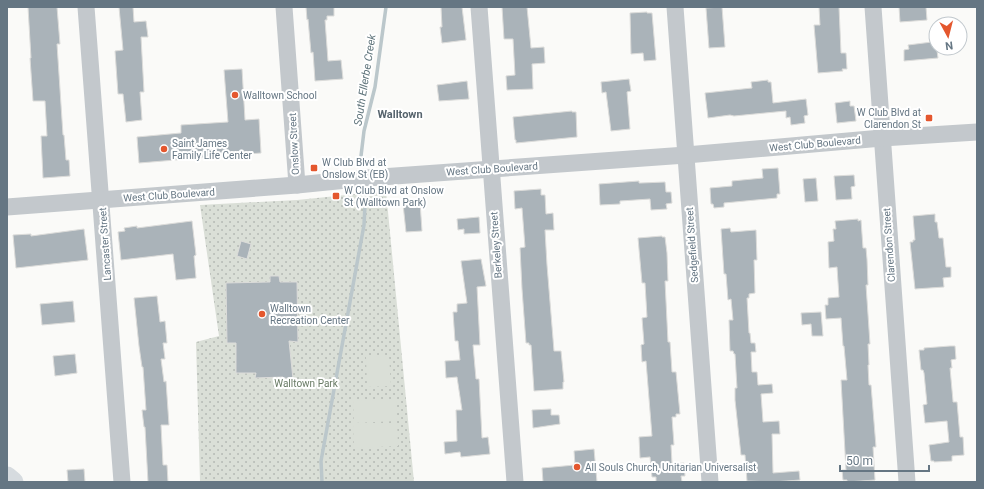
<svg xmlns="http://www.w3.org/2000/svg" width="984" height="489" viewBox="0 0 984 489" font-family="Roboto,sans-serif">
	<defs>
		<pattern id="green-dots" width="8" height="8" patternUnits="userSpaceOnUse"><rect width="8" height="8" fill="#dadfd7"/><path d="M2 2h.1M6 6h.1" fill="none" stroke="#b4b9b4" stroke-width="1.8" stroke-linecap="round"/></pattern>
	</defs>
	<rect width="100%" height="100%" fill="#fafaf8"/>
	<path fill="url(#green-dots)" d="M 386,191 L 414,482 L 200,482 L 196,342 L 219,336 L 200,205 L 297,200 Z"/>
	<g fill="#dadfd7">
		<path d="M 389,356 L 391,386 L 367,387 L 366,357 Z"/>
		<path d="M 396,399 L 397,421 L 354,423 L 353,401 Z"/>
		<path d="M 397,423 L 398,446 L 354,448 L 353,425 Z"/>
	</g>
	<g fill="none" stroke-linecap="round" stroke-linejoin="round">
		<g stroke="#bbc7cb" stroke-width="3.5">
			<path d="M 361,156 L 364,131 L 375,87 L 386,7"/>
			<path d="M 322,482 L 321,461 L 364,225 L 365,205"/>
		</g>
	</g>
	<g fill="#aab3b9" stroke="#dcdcda">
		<path d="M 28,7 L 57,7 L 60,44 L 57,44 L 63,135 L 64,135 L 66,160 L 69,160 L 70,176 L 43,178 L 41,136 L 47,136 L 45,101 L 33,101 L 30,58 L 31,58 Z"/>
		<path d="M 119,7 L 133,7 L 134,22 L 146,21 L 148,37 L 141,37 L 144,92 L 140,92 L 142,120 L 126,122 L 123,94 L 118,94 L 115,51 L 123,50 Z"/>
		<path d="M 306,7 L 334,7 L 334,16 L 327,16 L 327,20 L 325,20 L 328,61 L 341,60 L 343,79 L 315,81 L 313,52 L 311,53 L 308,19 L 307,20 Z"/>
		<path d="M 441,7 L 462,7 L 466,40 L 442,43 L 440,27 L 442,27 Z"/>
		<path d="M 502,7 L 527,7 L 531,48 L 544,47 L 545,63 L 532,64 L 533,89 L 507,90 L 506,76 L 515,75 L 513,39 L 504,39 Z"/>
		<path d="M 722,7 L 725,47 L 709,48 L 706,8 Z"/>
		<path d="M 819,7 L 839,7 L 841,53 L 846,53 L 847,69 L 842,69 L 843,71 L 818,73 L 814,25 L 820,25 Z"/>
		<path d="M 899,7 L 926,7 L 927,20 L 900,22 Z"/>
		<path d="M 647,12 L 647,13 L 652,13 L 656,60 L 644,61 L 643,53 L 631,54 L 630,13 Z"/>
		<path d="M 932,42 L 936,43 L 938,58 L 904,61 L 904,50 L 909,49 L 908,45 Z"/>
		<path d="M 242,69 L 245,120 L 259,119 L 261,153 L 139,163 L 137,137 L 181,133 L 181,125 L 228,122 L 224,70 Z"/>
		<path d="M 629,79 L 631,91 L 627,92 L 630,129 L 611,131 L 606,92 L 602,93 L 601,82 Z"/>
		<path d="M 768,80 L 768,82 L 771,82 L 773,103 L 806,99 L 808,115 L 804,116 L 805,123 L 791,125 L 790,117 L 786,118 L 786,111 L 734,116 L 730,115 L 708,118 L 705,93 L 752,88 L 751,82 Z"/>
		<path d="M 467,81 L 469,99 L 439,101 L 437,85 Z"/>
		<path d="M 850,101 L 850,106 L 854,106 L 856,121 L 837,123 L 835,103 Z"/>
		<path d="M 572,111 L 572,112 L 576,112 L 577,137 L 516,143 L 516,140 L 515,140 L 513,117 Z"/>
		<path d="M 778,168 L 780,194 L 777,194 L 777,198 L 724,203 L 724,207 L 714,208 L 713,204 L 711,204 L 710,188 L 732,186 L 732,181 L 763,178 L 762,169 Z"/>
		<path d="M 854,175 L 855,186 L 851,187 L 852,199 L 836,200 L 834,176 Z"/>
		<path d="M 816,178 L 818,201 L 805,202 L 803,179 Z"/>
		<path d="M 639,181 L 639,183 L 641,183 L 665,182 L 666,192 L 671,192 L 672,203 L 666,204 L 667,209 L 651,210 L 650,199 L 620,201 L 620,204 L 600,205 L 599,184 Z"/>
		<path d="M 541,189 L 541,195 L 545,195 L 546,214 L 553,213 L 554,230 L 545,230 L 547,265 L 554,351 L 561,351 L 564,382 L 563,382 L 563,389 L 534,391 L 531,345 L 529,345 L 529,343 L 526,343 L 522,289 L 520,248 L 525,247 L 522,208 L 515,209 L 514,191 Z"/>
		<path d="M 420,202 L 422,231 L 406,232 L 403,204 Z"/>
		<path d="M 935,214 L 935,222 L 937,222 L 939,238 L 943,238 L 946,267 L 951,267 L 951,277 L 943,278 L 944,287 L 915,289 L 910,242 L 913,242 L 913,240 L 915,240 L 913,216 Z"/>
		<path d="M 479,217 L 480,233 L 464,234 L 464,229 L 458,230 L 457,219 Z"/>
		<path d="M 858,219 L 858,221 L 861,220 L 863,248 L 866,248 L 867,259 L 868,285 L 866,285 L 870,344 L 868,344 L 869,365 L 868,365 L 869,385 L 871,385 L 876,447 L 873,447 L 875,480 L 847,482 L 847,480 L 843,480 L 842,470 L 846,470 L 841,380 L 847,380 L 844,346 L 843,346 L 841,318 L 826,319 L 825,305 L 828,305 L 828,298 L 839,297 L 837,267 L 829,268 L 828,242 L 834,241 L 833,229 L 836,229 L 835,221 Z"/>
		<path d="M 192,221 L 196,255 L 194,256 L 196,278 L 176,280 L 173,254 L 121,260 L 118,232 L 125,231 L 124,228 L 137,226 L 137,228 Z"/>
		<path d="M 730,228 L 731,232 L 756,230 L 757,260 L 754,260 L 755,293 L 749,294 L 749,298 L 747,298 L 749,333 L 750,333 L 751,343 L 755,343 L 756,352 L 751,352 L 752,372 L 757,372 L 758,385 L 772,384 L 773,393 L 761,394 L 763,422 L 779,421 L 780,434 L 772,434 L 773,473 L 799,471 L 800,480 L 773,482 L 747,481 L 745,455 L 741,455 L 735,400 L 735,388 L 737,388 L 735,354 L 734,354 L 733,351 L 730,351 L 729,320 L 733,320 L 731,299 L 728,300 L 726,274 L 724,274 L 721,229 Z"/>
		<path d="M 84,229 L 88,260 L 16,268 L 13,235 L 31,234 L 31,236 Z"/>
		<path d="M 662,236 L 662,237 L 665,237 L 667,253 L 668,281 L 665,281 L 668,342 L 670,342 L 672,372 L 676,372 L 680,414 L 676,414 L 676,417 L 672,417 L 674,445 L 671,445 L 672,464 L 684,463 L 685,476 L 681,476 L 682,482 L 656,482 L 656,477 L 652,477 L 650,457 L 640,458 L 639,437 L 652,436 L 646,361 L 642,362 L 641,345 L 644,344 L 642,318 L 647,317 L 645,283 L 642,283 L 638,238 Z"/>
		<path d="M 241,241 L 251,244 L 247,259 L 237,256 Z"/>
		<path d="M 481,259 L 486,286 L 477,287 L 480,345 L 473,345 L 476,379 L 479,379 L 482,438 L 488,437 L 490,454 L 461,457 L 460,452 L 445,454 L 444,442 L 457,441 L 456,410 L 462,410 L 457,377 L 446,378 L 445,361 L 460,360 L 458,341 L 455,341 L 453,312 L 457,312 L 457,304 L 467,303 L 461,261 Z"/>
		<path d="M 270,276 L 279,276 L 280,282 L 297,282 L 298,342 L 289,341 L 293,379 L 283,378 L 283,377 L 255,378 L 256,373 L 236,373 L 236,343 L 227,343 L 226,283 L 270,282 Z"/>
		<path d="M 157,296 L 160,322 L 165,321 L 167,343 L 163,343 L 165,359 L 161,359 L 164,382 L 166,381 L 169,425 L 161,425 L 163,465 L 167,465 L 168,482 L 148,482 L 145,427 L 144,427 L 142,410 L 146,410 L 143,367 L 142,367 L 139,346 L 134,298 Z"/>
		<path d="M 73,301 L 75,322 L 42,325 L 40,304 Z"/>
		<path d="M 821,312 L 823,336 L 812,336 L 811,324 L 802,325 L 801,313 Z"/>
		<path d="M 950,346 L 955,346 L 956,359 L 951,360 L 952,368 L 950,368 L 953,401 L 953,402 L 957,402 L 960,437 L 963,437 L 964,455 L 952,456 L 952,461 L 934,462 L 934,461 L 931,461 L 929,445 L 949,442 L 947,421 L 925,423 L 923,405 L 927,404 L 924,373 L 923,370 L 921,370 L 919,350 L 924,350 L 924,348 Z"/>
		<path d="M 75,354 L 77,373 L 55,376 L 53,356 Z"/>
		<path d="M 551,409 L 551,415 L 559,415 L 560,424 L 533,428 L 532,410 Z"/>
		<path d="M 594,449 L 597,482 L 543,482 L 542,468 L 575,465 L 574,451 Z"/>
		<path d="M 84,469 L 85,482 L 68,482 L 67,470 Z"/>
	</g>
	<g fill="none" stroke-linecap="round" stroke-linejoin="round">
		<g stroke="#c3c8cc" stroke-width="17">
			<path d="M 86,7 L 122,482"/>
			<path d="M 284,7 L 297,185"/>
			<path d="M 479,7 L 515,482"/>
			<path d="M 675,7 L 710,482"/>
			<path d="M 873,7 L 907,482"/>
			<path d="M 7,207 L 297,185 L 367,178 L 686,155 L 882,138 L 977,132"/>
		</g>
		<path stroke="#d6dbdf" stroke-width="21" d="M 7,477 L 13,482"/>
	</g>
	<g fill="#e4572e" stroke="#fff" stroke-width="1.5">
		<circle cx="235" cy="95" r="4"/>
		<rect x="925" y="114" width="8" height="8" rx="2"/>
		<circle cx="164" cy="149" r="4"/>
		<rect x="310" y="164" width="8" height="8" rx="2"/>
		<rect x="332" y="192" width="8" height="8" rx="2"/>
		<circle cx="262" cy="314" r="4"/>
		<circle cx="577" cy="467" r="4"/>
	</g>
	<g text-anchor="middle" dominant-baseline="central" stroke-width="4" stroke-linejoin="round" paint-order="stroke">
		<g font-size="10" fill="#657683" stroke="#fff" text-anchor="start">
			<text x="243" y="95">Walltown School</text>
			<text x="921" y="112" text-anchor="end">W Club Blvd at<tspan x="921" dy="12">Clarendon St</tspan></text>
			<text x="172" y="143">Saint James<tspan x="172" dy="12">Family Life Center</tspan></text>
			<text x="322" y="162">W Club Blvd at<tspan x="322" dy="12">Onslow St (EB)</tspan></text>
			<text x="344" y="190">W Club Blvd at Onslow<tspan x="344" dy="12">St (Walltown Park)</tspan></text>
			<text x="270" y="308">Walltown<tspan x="270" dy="12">Recreation Center</tspan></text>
			<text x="585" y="467">All Souls Church, Unitarian Universalist</text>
		</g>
		<g font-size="10" fill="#657683" stroke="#fff">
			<text transform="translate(294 144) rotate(-93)">Onslow Street</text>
			<text transform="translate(815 144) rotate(-5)">West Club Boulevard</text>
			<text transform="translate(492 169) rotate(-4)">West Club Boulevard</text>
			<text transform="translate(169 195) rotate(-4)">West Club Boulevard</text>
			<text transform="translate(105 244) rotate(-94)">Lancaster Street</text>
			<text transform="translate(496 245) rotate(-94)">Berkeley Street</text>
			<text transform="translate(692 245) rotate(-94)">Sedgefield Street</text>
			<text transform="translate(889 245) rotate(-94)">Clarendon Street</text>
		</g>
		<g font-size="10" fill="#687a64" stroke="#fff">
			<text x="306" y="383">Walltown Park</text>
		</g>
		<g font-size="11" font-style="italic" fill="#60757c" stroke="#fff">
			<text transform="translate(365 80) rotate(-81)">South Ellerbe Creek</text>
		</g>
		<g font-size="11" font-weight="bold" fill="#57646e" stroke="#fff">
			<text x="400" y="114">Walltown</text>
		</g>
	</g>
	<rect width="984" height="489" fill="none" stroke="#657683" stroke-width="16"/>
	<g transform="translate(948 36) rotate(173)"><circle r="19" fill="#ffffff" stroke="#c1c8cd"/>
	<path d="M0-3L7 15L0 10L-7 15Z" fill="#e4572e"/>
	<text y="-6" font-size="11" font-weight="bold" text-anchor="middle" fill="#657683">N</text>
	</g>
	<path d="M840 465v6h89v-6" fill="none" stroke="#657683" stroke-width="2"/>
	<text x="846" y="465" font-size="12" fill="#657683" stroke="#ffffff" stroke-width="3" paint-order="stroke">50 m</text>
</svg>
